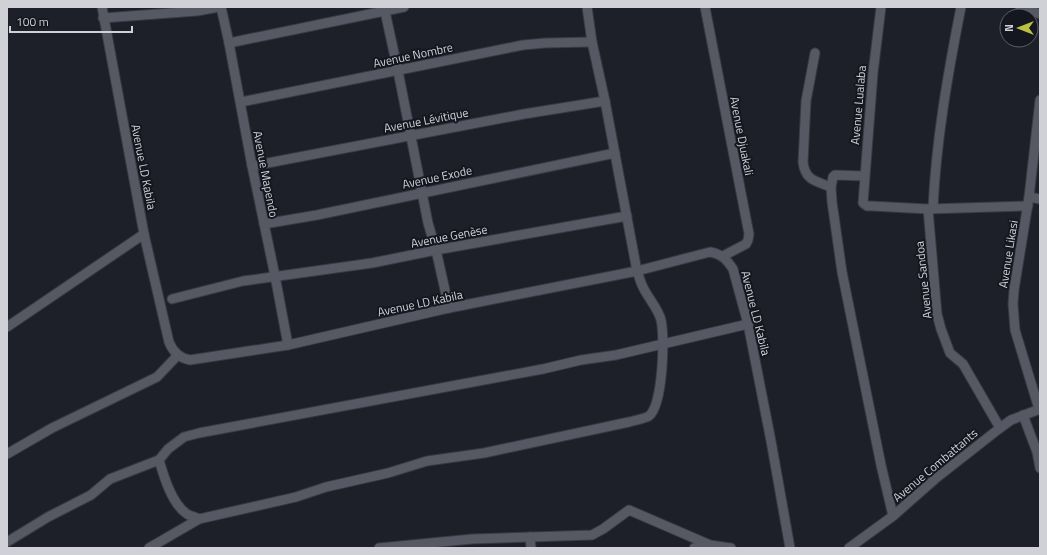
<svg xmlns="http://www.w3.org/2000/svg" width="1047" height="555" viewBox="0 0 1047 555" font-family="'Titillium Web',sans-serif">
	<rect width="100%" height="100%" fill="#1d2029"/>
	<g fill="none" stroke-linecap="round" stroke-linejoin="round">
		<defs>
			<g id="minor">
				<path d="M 102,7 L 144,234 L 169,342 C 173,352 179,358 190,360 L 288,345 L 449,308 L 637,271 L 710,252 C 722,254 727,260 733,269 L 748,324 L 771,441 L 790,548"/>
				<path d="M 221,7 L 229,43 L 252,166 L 275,276 L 288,345"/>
				<path d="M 384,7 L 398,71 L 428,223 L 436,250 L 449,308"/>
				<path d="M 705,7 L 749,234 L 748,240 L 746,244 L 723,256"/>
				<path d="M 881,7 L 873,73 L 863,203 L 867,206 L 871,206 L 928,209 L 1028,206"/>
				<path d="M 1020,7 L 1040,14"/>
				<path d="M 103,18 L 197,11 L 219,7"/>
				<path d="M 229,43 L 404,7"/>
				<path d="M 815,53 L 806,101 L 803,162 C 805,180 815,181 831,187"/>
				<path d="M 241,102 L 523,45 L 545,43 L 592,42"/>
				<path d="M 252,166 L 524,114 L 605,101"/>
				<path d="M 864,176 L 835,175 L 833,177 L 831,187 L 832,202 L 842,272 L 881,465 L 893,516"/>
				<path d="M 1029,197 L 1040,199"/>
				<path d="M 933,208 C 936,141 948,73 961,7"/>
				<path d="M 928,209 L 937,314 L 941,329 L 950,353 L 963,364 L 1000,428"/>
				<path d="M 264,224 L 317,215 L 615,153"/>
				<path d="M 172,299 L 243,281 L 372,263 L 436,250 L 627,216"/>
				<path d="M 7,327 L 144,234"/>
				<path d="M 1039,409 L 1015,330 L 1013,304 L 1014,290 L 1029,197 L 1040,100"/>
				<path d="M 1023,415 L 1037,452 L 1040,468"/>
				<path d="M 7,454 L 52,428 L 157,377 L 178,355"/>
				<path d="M 159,460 C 164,477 172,504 187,514 C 190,516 196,517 199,519"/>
				<path d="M 530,537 L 531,548"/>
				<path d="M 7,542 L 48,517 L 91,495 L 110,479 L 159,460 L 168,449 L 184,437 L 199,433 L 543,369 L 581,360 L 616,355 L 748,324"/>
				<path d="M 149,548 L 199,519 L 296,497 L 326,487 L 388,473 L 427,461 L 484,453 L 629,422 C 635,420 644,419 649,416 C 663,405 665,337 661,320 C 658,308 647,297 642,285 C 640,281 639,276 637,271 L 605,101 L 592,42 L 587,7"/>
				<path d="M 379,548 L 472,539 L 592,535 L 603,529 L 629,510 L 710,545 L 731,548"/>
				<path d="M 694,548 L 709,545"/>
				<path d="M 849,548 L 893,516 L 935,479 L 1000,428 L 1011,420 L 1040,409"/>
			</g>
		</defs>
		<use href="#minor" stroke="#383a41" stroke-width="11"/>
		<use href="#minor" stroke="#565963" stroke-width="9"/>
	</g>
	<g text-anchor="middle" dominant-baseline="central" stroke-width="4" stroke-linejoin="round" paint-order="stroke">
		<g font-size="12" fill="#cfd1d7" stroke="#14171f">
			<text transform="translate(413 55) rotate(-12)">Avenue Nombre</text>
			<text transform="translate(858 105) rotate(-85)">Avenue Lualaba</text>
			<text transform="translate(426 120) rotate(-11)">Avenue Lévitique</text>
			<text transform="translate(742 136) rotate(79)">Avenue Djuakali</text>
			<text transform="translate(144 167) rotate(79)">Avenue LD Kabila</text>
			<text transform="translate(266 174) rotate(79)">Avenue Mapendo</text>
			<text transform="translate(437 177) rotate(-12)">Avenue Exode</text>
			<text transform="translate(449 236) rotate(-11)">Avenue Genèse</text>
			<text transform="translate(1008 254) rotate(-81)">Avenue Likasi</text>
			<text transform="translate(923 280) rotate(-96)">Avenue Sandoa</text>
			<text transform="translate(420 303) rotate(-12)">Avenue LD Kabila</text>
			<text transform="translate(756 313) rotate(76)">Avenue LD Kabila</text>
			<text transform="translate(935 465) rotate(-40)">Avenue Combattants</text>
		</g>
	</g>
	<rect width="1047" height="555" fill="none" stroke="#cfd1d7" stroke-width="16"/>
	<g transform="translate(1019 28) rotate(270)"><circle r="19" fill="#14171f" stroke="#5f6169"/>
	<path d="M0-3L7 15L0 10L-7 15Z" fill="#bcbf43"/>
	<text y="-6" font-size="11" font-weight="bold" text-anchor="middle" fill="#cfd1d7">N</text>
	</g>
	<path d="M10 26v6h122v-6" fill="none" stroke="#cfd1d7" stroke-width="2"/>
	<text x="16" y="26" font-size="12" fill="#cfd1d7" stroke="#14171f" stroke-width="3" paint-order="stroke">100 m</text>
</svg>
